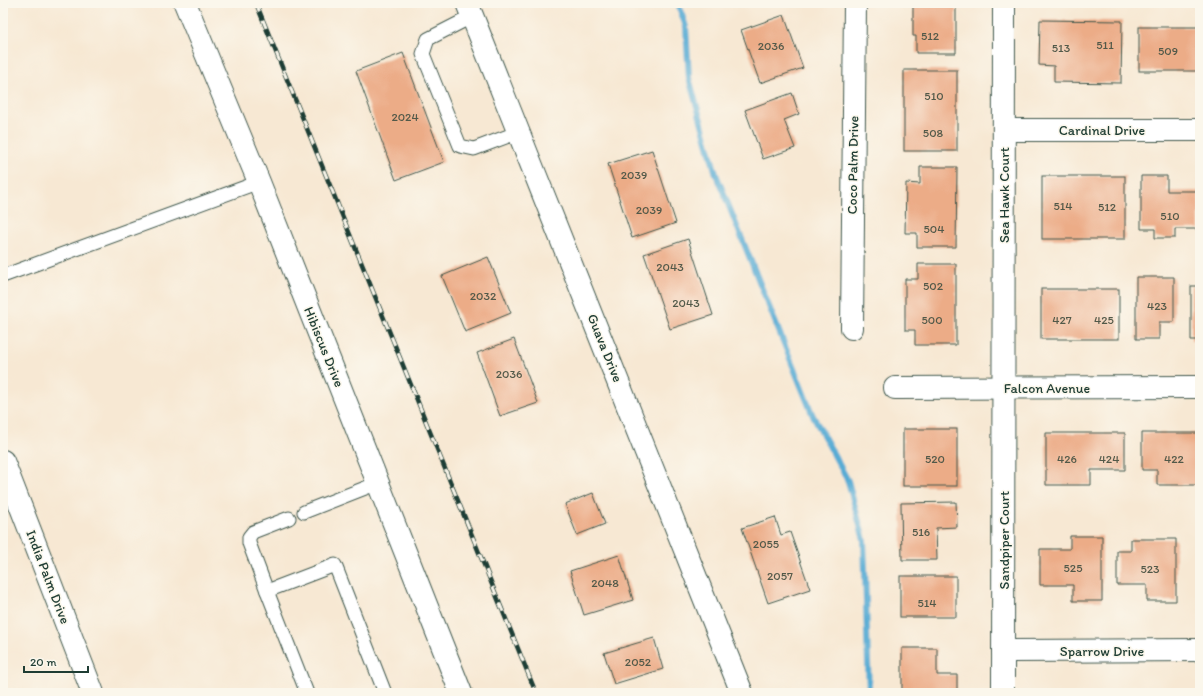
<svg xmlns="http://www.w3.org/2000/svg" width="1203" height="696" viewBox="0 0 1203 696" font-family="Itim,sans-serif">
	<rect width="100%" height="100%" fill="#fbf7ec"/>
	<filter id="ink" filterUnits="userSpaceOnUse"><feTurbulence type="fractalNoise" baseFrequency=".025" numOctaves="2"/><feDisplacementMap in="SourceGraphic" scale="8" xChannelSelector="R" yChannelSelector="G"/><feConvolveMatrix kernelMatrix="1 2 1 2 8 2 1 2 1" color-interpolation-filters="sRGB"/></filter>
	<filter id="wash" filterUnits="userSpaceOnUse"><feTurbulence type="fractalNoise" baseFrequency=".012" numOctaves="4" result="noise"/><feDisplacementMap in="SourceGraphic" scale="16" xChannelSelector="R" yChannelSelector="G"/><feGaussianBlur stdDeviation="0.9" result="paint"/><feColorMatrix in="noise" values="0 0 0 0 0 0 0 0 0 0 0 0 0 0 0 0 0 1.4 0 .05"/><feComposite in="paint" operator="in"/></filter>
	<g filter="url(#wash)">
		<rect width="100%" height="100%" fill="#f7e8d3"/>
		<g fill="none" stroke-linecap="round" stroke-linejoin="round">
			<path stroke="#58acd4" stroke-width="6" d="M 678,3 L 686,27 L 689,78 L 716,174 L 813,416 L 848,481 L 864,540 L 869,693"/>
		</g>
		<g id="blocks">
			<g fill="#ecac87">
				<path d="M 913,3 L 956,3 L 956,53 L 916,53 L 916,36 L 913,36 Z"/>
				<path d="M 784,15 L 803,68 L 760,83 L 741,30 Z"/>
				<path d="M 1040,20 L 1122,21 L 1121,83 L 1054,82 L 1054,66 L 1039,65 Z"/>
				<rect x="1139" y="27" width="59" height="44"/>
				<path d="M 403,53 L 444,162 L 396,180 L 356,71 Z"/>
				<rect x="904" y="70" width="53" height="81"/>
				<path d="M 792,93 L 799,114 L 784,120 L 795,148 L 763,159 L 745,110 Z"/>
				<path d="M 652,150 L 676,223 L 632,238 L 608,164 Z"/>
				<path d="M 920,167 L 957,167 L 956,247 L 917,247 L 917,233 L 905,233 L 906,183 L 920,184 Z"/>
				<rect x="1042" y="176" width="83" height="63"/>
				<path d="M 1141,176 L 1167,176 L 1167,191 L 1199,191 L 1199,229 L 1175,229 L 1175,238 L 1155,238 L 1155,229 L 1141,229 Z"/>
				<path d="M 688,239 L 713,315 L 670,329 L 644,254 Z"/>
				<path d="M 488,257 L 511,313 L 465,332 L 442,276 Z"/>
				<path d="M 918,264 L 956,264 L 956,345 L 915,345 L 915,330 L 905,330 L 905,279 L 918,279 Z"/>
				<path d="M 1136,277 L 1174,277 L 1174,322 L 1159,322 L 1159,339 L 1136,339 Z"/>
				<rect x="1191" y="286" width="9" height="54"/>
				<rect x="1041" y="289" width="78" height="50"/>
				<path d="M 514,339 L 538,403 L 500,416 L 477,353 Z"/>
				<rect x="903" y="429" width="54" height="57"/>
				<path d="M 1046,433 L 1125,433 L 1125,470 L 1091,470 L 1091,485 L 1046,485 Z"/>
				<path d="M 1142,433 L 1200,433 L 1200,485 L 1157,485 L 1157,470 L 1142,470 Z"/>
				<path d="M 593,493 L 605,524 L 577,535 L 565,504 Z"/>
				<path d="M 956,502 L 957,527 L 936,528 L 937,560 L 902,560 L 901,503 Z"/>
				<path d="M 775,517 L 781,535 L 790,532 L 810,589 L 768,603 L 742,528 Z"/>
				<path d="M 1070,536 L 1102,536 L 1102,601 L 1073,601 L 1073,585 L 1040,585 L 1040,549 L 1070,549 Z"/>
				<path d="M 1131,539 L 1176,539 L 1176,601 L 1147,601 L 1147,585 L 1117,585 L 1117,551 L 1131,551 Z"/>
				<path d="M 619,555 L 633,600 L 584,615 L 570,571 Z"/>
				<rect x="900" y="576" width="56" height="41"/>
				<path d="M 654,638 L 663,669 L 614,684 L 604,653 Z"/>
				<path d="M 902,648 L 937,648 L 937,675 L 957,675 L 957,693 L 902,693 Z"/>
			</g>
		</g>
	</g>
	<g filter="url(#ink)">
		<use href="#blocks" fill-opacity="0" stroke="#3f574c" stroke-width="1"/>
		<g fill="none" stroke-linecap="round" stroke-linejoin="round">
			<defs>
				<g id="service">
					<path d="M 473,16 L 428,39 L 423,54 L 460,146 L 474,149 L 519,132"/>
					<path d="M 3,276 L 259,182"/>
					<path d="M 304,512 L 378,483"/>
					<path d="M 267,591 L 249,543 L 249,537 L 253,532 L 289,518"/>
					<path d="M 307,693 L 267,591 L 335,565 L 385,693"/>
				</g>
				<g id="minor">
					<path d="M 185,3 L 259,182 L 461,693"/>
					<path d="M 467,3 L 742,693"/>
					<path d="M 1004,130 L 1200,130"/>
					<path d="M 852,328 L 855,3"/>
					<path d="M 895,388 L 1200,387"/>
					<path d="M 3,461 L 93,693"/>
					<path d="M 1003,651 L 1200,650"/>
					<path d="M 1003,693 L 1004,3"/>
				</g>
			</defs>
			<use href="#service" stroke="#3f574c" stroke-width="15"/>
			<use href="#minor" stroke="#3f574c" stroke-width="24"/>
			<use href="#service" stroke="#fff" stroke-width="13"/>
			<use href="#minor" stroke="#fff" stroke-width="22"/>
			<defs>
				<path id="rail" d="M 256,3 L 536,693"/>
			</defs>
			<use href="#rail" stroke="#1f3d34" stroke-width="4.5"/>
			<use href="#rail" stroke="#fbf7ec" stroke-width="3" stroke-dasharray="9" stroke-linecap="butt"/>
		</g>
	</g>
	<g text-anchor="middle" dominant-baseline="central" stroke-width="3" stroke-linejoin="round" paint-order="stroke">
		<g font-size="12" fill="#525949">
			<text x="930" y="36">512</text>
			<text x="1105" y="45">511</text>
			<text x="771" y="46">2036</text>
			<text x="1061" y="48">513</text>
			<text x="1168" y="51">509</text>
			<text x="934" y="96">510</text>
			<text x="405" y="117">2024</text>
			<text x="933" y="133">508</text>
			<text x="634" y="175">2039</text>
			<text x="1063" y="206">514</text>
			<text x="1107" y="207">512</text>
			<text x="649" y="210">2039</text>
			<text x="1170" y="216">510</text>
			<text x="934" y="229">504</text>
			<text x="670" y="267">2043</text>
			<text x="933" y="286">502</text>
			<text x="483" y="296">2032</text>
			<text x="686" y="303">2043</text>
			<text x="1157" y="306">423</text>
			<text x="932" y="320">500</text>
			<text x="1062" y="320">427</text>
			<text x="1104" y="320">425</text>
			<text x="509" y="374">2036</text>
			<text x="935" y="459">520</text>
			<text x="1067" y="459">426</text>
			<text x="1109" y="459">424</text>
			<text x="1174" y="459">422</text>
			<text x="921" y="532">516</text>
			<text x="766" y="544">2055</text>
			<text x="1073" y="568">525</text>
			<text x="1150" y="569">523</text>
			<text x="780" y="576">2057</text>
			<text x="605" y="583">2048</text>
			<text x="927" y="603">514</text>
			<text x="638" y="662">2052</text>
		</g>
		<g font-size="14" fill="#1f3d34" stroke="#fbf7ec">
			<text x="1102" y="130">Cardinal Drive</text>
			<text transform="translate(853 165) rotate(-89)">Coco Palm Drive</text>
			<text transform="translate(1004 195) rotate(-90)">Sea Hawk Court</text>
			<text transform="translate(324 347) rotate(68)">Hibiscus Drive</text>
			<text transform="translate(605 348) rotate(68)">Guava Drive</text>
			<text x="1047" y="388">Falcon Avenue</text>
			<text transform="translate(1004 540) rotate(-90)">Sandpiper Court</text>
			<text transform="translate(48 577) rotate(69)">India Palm Drive</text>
			<text x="1102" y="651">Sparrow Drive</text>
		</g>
	</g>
	<rect width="1203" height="696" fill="none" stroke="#fbf7ec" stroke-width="16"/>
	<path d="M24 666v6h64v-6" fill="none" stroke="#1f3d34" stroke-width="2"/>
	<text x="30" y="666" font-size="12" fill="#1f3d34" stroke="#fbf7ec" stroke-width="3" paint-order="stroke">20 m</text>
</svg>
